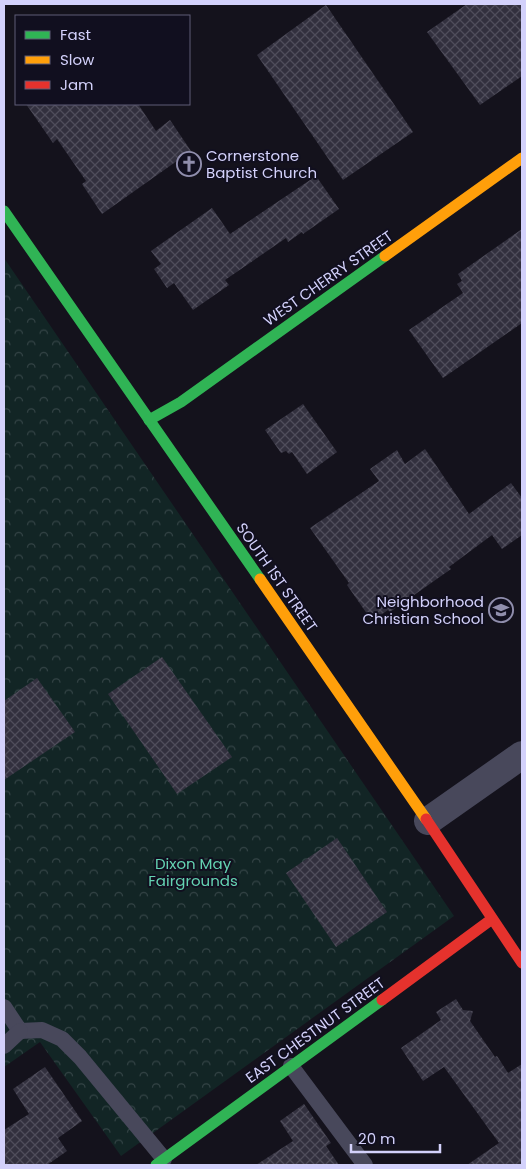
<svg xmlns="http://www.w3.org/2000/svg" width="526" height="1169" viewBox="0 0 526 1169" font-family="Poppins,sans-serif">
	<defs>
		<pattern id="park-crowns" width="20" height="18" patternUnits="userSpaceOnUse" patternTransform="scale(1.25)"><rect width="20" height="18" fill="#122525"/><path d="M2 6a3 3 0 1 1 6 0M12 15a3 3 0 1 1 6 0" fill="none" stroke="#344446"/></pattern>
		<pattern id="building-cross-hatch" width="8" height="8" patternUnits="userSpaceOnUse" patternTransform="scale(1.25)"><rect width="8" height="8" fill="#32303e"/><path d="M0 0l8 8M0 8l8-8" fill="none" stroke="#4f4d5b"/></pattern>
	</defs>
	<rect width="100%" height="100%" fill="#14121c"/>
	<path fill="url(#park-crowns)" d="M 4,258 L 454,916 L 121,1156 L 40,1042 L 4,1067 Z"/>
	<g fill="url(#building-cross-hatch)">
		<path d="M 467,4 L 522,4 L 522,76 L 480,105 L 427,32 Z"/>
		<path d="M 326,5 L 413,132 L 343,180 L 257,55 Z"/>
		<path d="M 26,104 L 138,104 L 156,131 L 170,120 L 191,151 L 102,214 L 82,184 L 86,181 L 57,139 L 53,143 Z"/>
		<path d="M 316,176 L 339,209 L 303,234 L 302,232 L 288,242 L 286,238 L 225,280 L 229,285 L 193,310 L 174,283 L 167,288 L 154,269 L 161,264 L 151,251 L 212,208 L 230,234 Z"/>
		<path d="M 522,229 L 522,323 L 443,378 L 409,330 L 463,293 L 457,284 L 462,281 L 458,274 Z"/>
		<path d="M 303,404 L 337,452 L 307,474 L 292,452 L 289,454 L 286,451 L 281,453 L 265,430 Z"/>
		<path d="M 425,449 L 469,514 L 511,483 L 522,498 L 522,535 L 502,549 L 492,535 L 449,567 L 451,569 L 390,612 L 388,610 L 372,621 L 347,585 L 349,583 L 310,528 L 379,481 L 370,469 L 397,450 L 405,464 Z"/>
		<path d="M 162,657 L 232,757 L 177,794 L 108,694 Z"/>
		<path d="M 37,678 L 75,732 L 4,780 L 4,701 Z"/>
		<path d="M 337,838 L 387,912 L 336,947 L 286,873 Z"/>
		<path d="M 456,999 L 463,1010 L 473,1011 L 470,1021 L 495,1057 L 497,1056 L 508,1073 L 522,1064 L 522,1165 L 467,1165 L 499,1143 L 444,1067 L 423,1081 L 401,1048 L 441,1020 L 436,1012 Z"/>
		<path d="M 45,1067 L 82,1121 L 58,1138 L 67,1151 L 47,1165 L 4,1165 L 4,1130 L 29,1114 L 13,1089 Z"/>
		<path d="M 304,1104 L 331,1143 L 326,1146 L 339,1165 L 256,1165 L 293,1141 L 280,1121 Z"/>
	</g>
	<g fill="none" stroke-linecap="round" stroke-linejoin="round">
		<g stroke="#48485b" stroke-width="16">
			<path d="M 4,1007 L 20,1031 L 42,1030 L 62,1039 L 80,1057 L 164,1159"/>
			<path d="M 4,1046 L 20,1031"/>
			<path d="M 291,1066 L 365,1165"/>
		</g>
		<path stroke="#48485b" stroke-width="28" d="M 428,821 L 522,755"/>
		<g stroke="#30b455" stroke-width="11">
			<path d="M 4,211 L 260,579"/>
			<path d="M 149,420 L 181,402 L 385,256"/>
			<path d="M 156,1165 L 382,1000"/>
		</g>
		<g stroke="#ff9f0a" stroke-width="11">
			<path d="M 385,256 L 522,158"/>
			<path d="M 260,579 L 426,819"/>
		</g>
		<g stroke="#e5322d" stroke-width="11">
			<path d="M 426,819 L 522,963"/>
			<path d="M 382,1000 L 492,919"/>
		</g>
	</g>
	<defs>
		<symbol id="church-ring" viewBox="-11 -11 22 22"><circle r="9.5" fill="#110f1f" stroke="#908ead" stroke-width="1.5"/><path d="M-1.2-6h2.4v3.5h3.3v2.4h-3.3V6h-2.4V-.1h-3.3v-2.4h3.3Z" fill="#908ead"/></symbol>
		<symbol id="school-ring" viewBox="-11 -11 22 22"><circle r="9.5" fill="#110f1f" stroke="#908ead" stroke-width="1.5"/><path d="M0-5L7-2L0 1L-7-2ZM-4 1L0 2.5L4 1V4Q0 6-4 4Z" fill="#908ead"/></symbol>
	</defs>
	<g fill-rule="evenodd">
		<use href="#church-ring" x="175" y="150" width="28" height="28"/>
		<use href="#school-ring" x="487" y="596" width="28" height="28"/>
	</g>
	<g text-anchor="middle" dominant-baseline="central" stroke-width="4" stroke-linejoin="round" paint-order="stroke">
		<g font-size="15" fill="#d3d1fb" stroke="#110f1f" text-anchor="start">
			<text x="206" y="155">Cornerstone<tspan x="206" dy="17">Baptist Church</tspan></text>
			<text x="484" y="601" text-anchor="end">Neighborhood<tspan x="484" dy="17">Christian School</tspan></text>
		</g>
		<g font-size="15" fill="#d3d1fb" stroke="#110f1f">
			<text transform="translate(328 278) rotate(-35)">WEST CHERRY STREET</text>
			<text transform="translate(277 577) rotate(55)">SOUTH 1ST STREET</text>
			<text transform="translate(315 1030) rotate(-36)">EAST CHESTNUT STREET</text>
		</g>
		<g font-size="15" fill="#64d3b2" stroke="#110f1f">
			<text x="193" y="863">Dixon May<tspan x="193" dy="17">Fairgrounds</tspan></text>
		</g>
	</g>
	<rect width="526" height="1169" fill="none" stroke="#d3d1fb" stroke-width="10"/>
	<rect x="15" y="15" width="175" height="90" fill="#110f1f" stroke="#5f5d77"/>
	<rect x="25" y="31" width="25" height="8" fill="#30b455" stroke="#5f5d77"/>
	<text x="60" y="40" font-size="15" fill="#d3d1fb">Fast</text>
	<rect x="25" y="56" width="25" height="8" fill="#ff9f0a" stroke="#5f5d77"/>
	<text x="60" y="65" font-size="15" fill="#d3d1fb">Slow</text>
	<rect x="25" y="81" width="25" height="8" fill="#e5322d" stroke="#5f5d77"/>
	<text x="60" y="90" font-size="15" fill="#d3d1fb">Jam</text>
	<path d="M351 1144v8h89v-8" fill="none" stroke="#d3d1fb" stroke-width="2.5"/>
	<text x="358" y="1144" font-size="15" fill="#d3d1fb" stroke="#110f1f" stroke-width="4" paint-order="stroke">20 m</text>
</svg>
